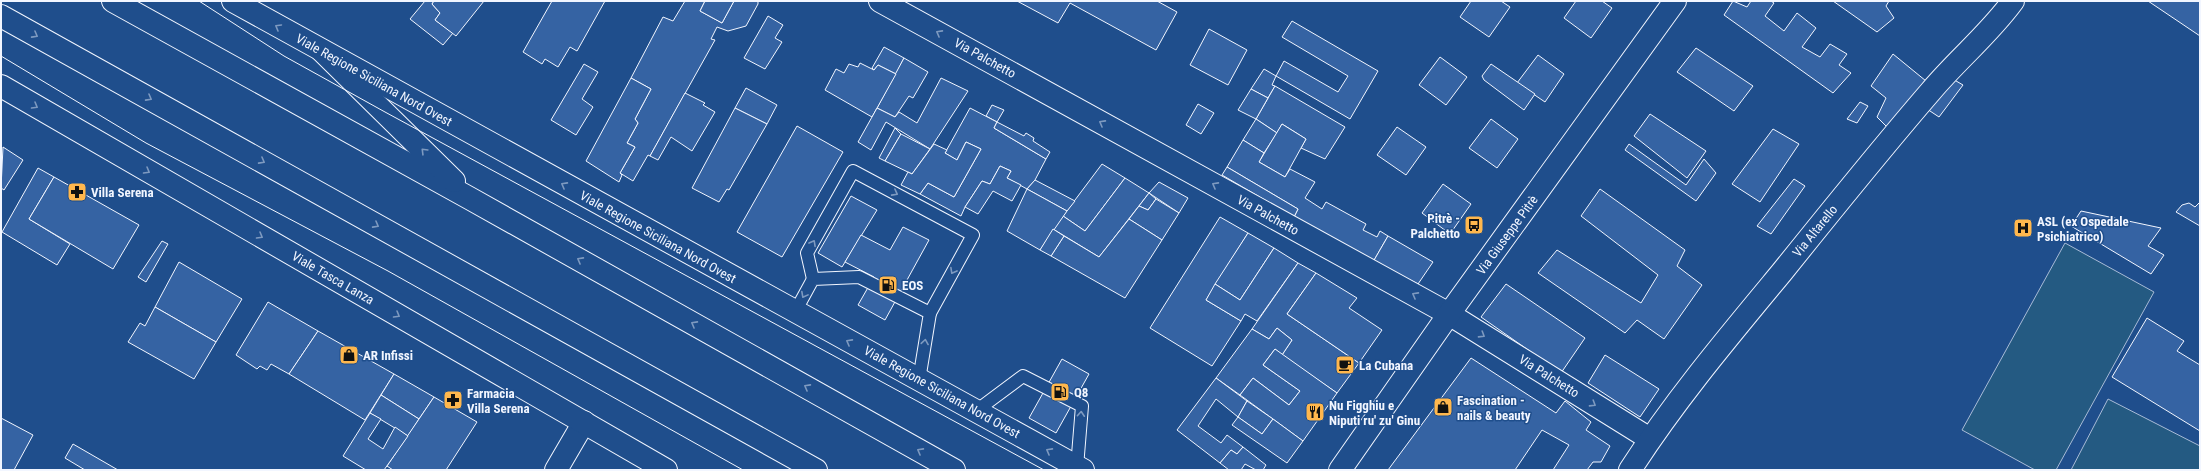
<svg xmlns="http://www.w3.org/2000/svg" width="2201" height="471" viewBox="0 0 2201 471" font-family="'Roboto Condensed',sans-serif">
	<rect width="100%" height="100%" fill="#1f4e8c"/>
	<g fill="#245a82" stroke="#a8bbd7">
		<path d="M 2065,243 L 2154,292 L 2056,470 L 2035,470 L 1962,430 Z"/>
		<path d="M 2108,399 L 2200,446 L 2200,470 L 2071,470 Z"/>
	</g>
	<g fill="#3563a3" stroke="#f2f6ff">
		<path d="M 425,1 L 434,1 L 432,4 L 440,13 L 435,20 L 453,33 L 443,45 L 410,19 Z"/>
		<path d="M 434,1 L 484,1 L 456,36 L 435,20 L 440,13 L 432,4 Z"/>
		<path d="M 552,1 L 605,1 L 577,51 L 570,47 L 558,67 L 545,59 L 542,64 L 523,52 Z"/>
		<path d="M 685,1 L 705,1 L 700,11 L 722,23 L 734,1 L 758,1 L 758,4 L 746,26 L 728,31 L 717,27 L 711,39 L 715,40 L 650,156 L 648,155 L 633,181 L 620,173 L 635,147 L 627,143 L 638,123 L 635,119 L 651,89 L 631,78 L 663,17 L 673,21 Z"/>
		<path d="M 705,1 L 734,1 L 722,23 L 700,11 Z"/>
		<path d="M 1017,1 L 1157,1 L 1177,12 L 1156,50 L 1070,3 L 1058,23 Z"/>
		<path d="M 1471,1 L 1501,1 L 1510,7 L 1489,37 L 1460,17 Z"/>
		<path d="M 1576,1 L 1602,1 L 1612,8 L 1591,38 L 1564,18 Z"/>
		<path d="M 1733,1 L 1747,7 L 1751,1 L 1771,1 L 1774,3 L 1765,16 L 1784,31 L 1797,13 L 1816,28 L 1802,47 L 1820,57 L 1830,44 L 1847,54 L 1839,65 L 1851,73 L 1833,93 L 1724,15 Z"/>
		<path d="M 1833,1 L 1889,1 L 1886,6 L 1894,18 L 1877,32 Z"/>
		<path d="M 2148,1 L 2200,1 L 2200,36 Z"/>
		<path d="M 768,16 L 783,25 L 775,38 L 782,42 L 765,69 L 744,58 Z"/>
		<path d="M 1292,21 L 1378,71 L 1350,119 L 1276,76 L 1284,61 L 1338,92 L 1348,76 L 1282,37 Z"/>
		<path d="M 1209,29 L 1247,50 L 1228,85 L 1190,65 Z"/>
		<path d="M 884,47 L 904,58 L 896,74 L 878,65 L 874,70 L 872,68 Z"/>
		<path d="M 1696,48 L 1753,86 L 1734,111 L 1677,72 Z"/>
		<path d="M 1893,54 L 1926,81 L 1889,129 L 1877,117 L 1886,98 L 1871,86 Z"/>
		<path d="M 1538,55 L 1564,74 L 1545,102 L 1517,83 Z"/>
		<path d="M 1440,57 L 1467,77 L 1446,105 L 1419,85 Z"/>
		<path d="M 904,58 L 928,72 L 913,98 L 909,96 L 895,117 L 877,108 Z"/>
		<path d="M 860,63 L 874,70 L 878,65 L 896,74 L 872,117 L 825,90 L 836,69 L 844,73 L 849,64 L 858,67 Z"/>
		<path d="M 584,64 L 598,72 L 582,99 L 593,107 L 576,135 L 551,120 Z"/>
		<path d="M 1491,64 L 1535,94 L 1524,110 L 1484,80 L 1482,76 Z"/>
		<path d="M 1264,69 L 1276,76 L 1272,85 L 1275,86 L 1268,98 L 1251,89 Z"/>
		<path d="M 631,78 L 651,89 L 635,119 L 638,123 L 627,143 L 635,147 L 620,173 L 622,175 L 619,182 L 586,161 Z"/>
		<path d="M 941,78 L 968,91 L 930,149 L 886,122 L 871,150 L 858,142 L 877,108 L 895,117 L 899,112 L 917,123 Z"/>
		<path d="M 1951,78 L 1963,85 L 1939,117 L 1927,109 Z"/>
		<path d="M 1275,86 L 1345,127 L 1325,159 L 1301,148 L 1306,139 L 1282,124 L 1277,133 L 1256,119 Z"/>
		<path d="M 746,88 L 777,105 L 767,124 L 735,108 Z"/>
		<path d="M 1251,89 L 1268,98 L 1256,119 L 1238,110 Z"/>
		<path d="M 685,93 L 705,103 L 703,105 L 715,112 L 692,151 L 671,137 L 658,160 L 650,156 Z"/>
		<path d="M 1860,102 L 1868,106 L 1857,123 L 1847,119 Z"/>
		<path d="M 1198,104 L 1214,113 L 1201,134 L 1186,125 Z"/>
		<path d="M 992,105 L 1004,110 L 997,122 L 986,116 Z"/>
		<path d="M 735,108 L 767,124 L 729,190 L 727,189 L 719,202 L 692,188 Z"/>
		<path d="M 970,108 L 997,122 L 994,128 L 1046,159 L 1035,180 L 1027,189 L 1007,178 L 1011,171 L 1000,166 L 990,184 L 982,181 L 965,207 L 961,216 L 920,194 L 928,183 L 954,197 L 981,149 L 966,142 L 957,160 L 945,153 Z"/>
		<path d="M 1650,114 L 1706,151 L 1687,178 L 1634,136 Z"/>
		<path d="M 1256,119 L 1277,133 L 1264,153 L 1243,140 Z"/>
		<path d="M 1491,119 L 1518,139 L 1497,168 L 1469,148 Z"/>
		<path d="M 997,122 L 1024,136 L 1026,133 L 1034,138 L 1033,141 L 1050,152 L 1046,159 L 994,128 Z"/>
		<path d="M 1282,124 L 1306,139 L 1285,177 L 1259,162 Z"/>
		<path d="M 797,126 L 843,152 L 782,257 L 737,232 Z"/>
		<path d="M 1397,127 L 1426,147 L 1406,175 L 1377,155 Z"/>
		<path d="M 895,128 L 901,134 L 885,161 L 879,158 Z"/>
		<path d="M 1773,129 L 1799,144 L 1760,202 L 1732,184 Z"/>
		<path d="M 901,134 L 930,149 L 912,174 L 885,161 Z"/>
		<path d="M 1243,140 L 1264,153 L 1259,162 L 1285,177 L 1290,169 L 1315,182 L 1305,198 L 1322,209 L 1326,202 L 1366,224 L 1363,230 L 1377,237 L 1380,231 L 1388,236 L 1373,262 L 1294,217 L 1298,209 L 1227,167 Z"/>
		<path d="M 966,142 L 981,149 L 954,197 L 928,183 L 920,194 L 901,185 L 908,172 L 912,174 L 934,144 L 947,150 L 945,153 L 957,160 Z"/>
		<path d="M 1629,144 L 1686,185 L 1704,159 L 1716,173 L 1696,201 L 1625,150 Z"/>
		<path d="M 3,147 L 23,160 L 4,190 L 1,188 Z"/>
		<path d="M 1102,164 L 1125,178 L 1085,231 L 1063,216 Z"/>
		<path d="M 1000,166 L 1011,171 L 1007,178 L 1021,185 L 1012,201 L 993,191 L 978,214 L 965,207 L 982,181 L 990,184 Z"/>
		<path d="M 1227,167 L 1298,209 L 1294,217 L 1222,175 Z"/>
		<path d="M 38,168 L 54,177 L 29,219 L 70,244 L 57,265 L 2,232 Z"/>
		<path d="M 54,177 L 139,225 L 113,269 L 29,219 Z"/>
		<path d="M 1125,178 L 1149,193 L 1099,257 L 1053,229 L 1063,216 L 1085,231 Z"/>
		<path d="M 1794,179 L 1805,186 L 1771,234 L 1757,226 Z"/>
		<path d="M 1035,180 L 1075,201 L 1067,211 L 1027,189 Z"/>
		<path d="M 1159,182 L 1188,198 L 1179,213 L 1149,193 Z"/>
		<path d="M 1443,184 L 1471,204 L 1450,234 L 1422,213 Z"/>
		<path d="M 1027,189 L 1067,211 L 1040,250 L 1007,231 Z"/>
		<path d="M 1600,189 L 1685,250 L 1677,266 L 1702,285 L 1664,339 L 1637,320 L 1625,333 L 1538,273 L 1557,250 L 1641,303 L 1658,275 L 1581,216 Z"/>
		<path d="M 1149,193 L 1156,199 L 1148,210 L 1139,206 Z"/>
		<path d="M 851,196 L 877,210 L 842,267 L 818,253 Z"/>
		<path d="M 1156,199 L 1179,213 L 1162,240 L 1129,219 L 1139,206 L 1148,210 Z"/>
		<path d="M 2200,202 L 2200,226 L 2176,212 L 2182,205 L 2189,203 L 2195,207 Z"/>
		<path d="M 2081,211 L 2161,228 L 2148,246 L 2164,255 L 2151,274 L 2071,226 Z"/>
		<path d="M 1220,217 L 1248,233 L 1206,300 L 1241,321 L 1212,366 L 1150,328 Z"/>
		<path d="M 1129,219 L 1162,240 L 1125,298 L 1051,256 L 1064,236 L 1099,257 Z"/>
		<path d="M 903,227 L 929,240 L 885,320 L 858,305 L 874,277 L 845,262 L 861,235 L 890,250 Z"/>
		<path d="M 1053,229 L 1064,236 L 1051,256 L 1040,250 Z"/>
		<path d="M 1248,233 L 1274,248 L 1240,300 L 1215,284 Z"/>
		<path d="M 1388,236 L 1433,262 L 1418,284 L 1373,262 Z"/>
		<path d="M 162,241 L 168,244 L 146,282 L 138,277 Z"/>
		<path d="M 1274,248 L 1298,263 L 1257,321 L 1245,314 L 1241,321 L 1206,300 L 1215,284 L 1240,300 Z"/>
		<path d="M 179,262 L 242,299 L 216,342 L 155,307 Z"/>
		<path d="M 1298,263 L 1316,273 L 1287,314 L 1359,363 L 1337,393 L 1282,355 L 1292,340 L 1277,328 L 1269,339 L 1252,329 Z"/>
		<path d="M 1316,273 L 1357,298 L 1349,308 L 1382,330 L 1359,363 L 1287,314 Z"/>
		<path d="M 1506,284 L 1585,338 L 1561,373 L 1481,317 Z"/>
		<path d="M 268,302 L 318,331 L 289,374 L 271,364 L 267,370 L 260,366 L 257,369 L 236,355 Z"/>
		<path d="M 155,307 L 216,342 L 194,379 L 128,342 L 140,323 L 145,326 Z"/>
		<path d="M 2147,318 L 2184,341 L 2177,351 L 2200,365 L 2200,431 L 2112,377 Z"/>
		<path d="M 1277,328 L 1292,340 L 1282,355 L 1275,349 L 1263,365 L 1300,391 L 1289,405 L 1253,378 L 1240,395 L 1216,378 L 1252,329 L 1269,339 Z"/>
		<path d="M 318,331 L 394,374 L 365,420 L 289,374 Z"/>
		<path d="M 1275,349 L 1337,393 L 1303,441 L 1240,395 L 1253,378 L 1289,405 L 1300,391 L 1263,365 Z"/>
		<path d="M 1605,355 L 1659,389 L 1640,417 L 1588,383 Z"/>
		<path d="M 1471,358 L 1556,413 L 1565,401 L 1591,422 L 1586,430 L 1610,446 L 1601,462 L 1593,462 L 1587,470 L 1553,470 L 1569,445 L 1542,430 L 1515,470 L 1388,470 Z"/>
		<path d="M 1062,359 L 1089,374 L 1056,433 L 1029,418 Z"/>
		<path d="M 394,374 L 434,397 L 419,419 L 381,395 Z"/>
		<path d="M 1216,378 L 1247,401 L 1238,417 L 1216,399 L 1198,426 L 1221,443 L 1227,435 L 1243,447 L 1237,454 L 1231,450 L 1220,463 L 1177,430 Z"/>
		<path d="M 381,395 L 419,419 L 408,436 L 370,413 Z"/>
		<path d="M 434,397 L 477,422 L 446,470 L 393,470 L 387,466 Z"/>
		<path d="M 1247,401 L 1273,419 L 1262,434 L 1238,417 Z"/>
		<path d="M 370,413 L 381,419 L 368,439 L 383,449 L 395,427 L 408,436 L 384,470 L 366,470 L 343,456 Z"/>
		<path d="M 1238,417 L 1262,434 L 1273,419 L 1303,441 L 1287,463 L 1232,425 Z"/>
		<path d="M 1,418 L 33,435 L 14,470 L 1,470 Z"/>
		<path d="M 73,444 L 118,470 L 85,470 L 65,458 Z"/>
		<path d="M 1243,447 L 1266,465 L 1263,470 L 1256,470 L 1245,464 L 1241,470 L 1229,470 L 1220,463 L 1231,450 L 1237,454 Z"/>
	</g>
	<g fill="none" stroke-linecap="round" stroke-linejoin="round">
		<defs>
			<g id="service">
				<path d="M 813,279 L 807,253 L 853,171 L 973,235 L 930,313"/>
				<path d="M 795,312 L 813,279 L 859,277 L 930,313 L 919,380"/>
				<path d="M 976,411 L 1023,376 L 1082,406 L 1077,467"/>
			</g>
			<g id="minor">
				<path d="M 880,1 L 1449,314 L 1650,439"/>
				<path d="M 556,470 L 584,422"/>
				<path d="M 1630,470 C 1675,400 1729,336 1782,272 C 1831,211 1880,150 1931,91 C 1957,60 1989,34 2013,1"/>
			</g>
			<g id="tertiary">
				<path d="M 233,1 L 1083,470"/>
				<path d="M 1,86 L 666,470"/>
				<path d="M 1340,470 L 1449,314 L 1675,1"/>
			</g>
			<g id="primary">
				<path d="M 113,1 L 471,199 L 954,470"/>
				<path d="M 1,16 L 816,470"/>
				<path d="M 322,51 L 454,181"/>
			</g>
		</defs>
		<use href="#service" stroke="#f2f6ff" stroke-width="14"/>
		<use href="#minor" stroke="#f2f6ff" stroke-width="24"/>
		<use href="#tertiary" stroke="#f2f6ff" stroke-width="24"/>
		<use href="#primary" stroke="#f2f6ff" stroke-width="24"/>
		<use href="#service" stroke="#1f4e8c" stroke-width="12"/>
		<use href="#minor" stroke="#1f4e8c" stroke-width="22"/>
		<use href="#tertiary" stroke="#1f4e8c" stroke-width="22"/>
		<use href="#primary" stroke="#1f4e8c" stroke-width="22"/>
		<g stroke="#f2f6ff" stroke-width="1">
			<path d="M 199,1 L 284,56 L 385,112 L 1044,470"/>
			<path d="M 1,56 L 146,143 L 388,271 L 743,470"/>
		</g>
	</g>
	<defs><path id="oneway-chevron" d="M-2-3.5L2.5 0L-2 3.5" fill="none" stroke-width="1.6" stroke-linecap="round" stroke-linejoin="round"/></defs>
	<g stroke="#7e9ac0">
		<use href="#oneway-chevron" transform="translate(278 27) rotate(-150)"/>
		<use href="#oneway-chevron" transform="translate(939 33) rotate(-151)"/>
		<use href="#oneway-chevron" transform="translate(35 35) rotate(29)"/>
		<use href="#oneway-chevron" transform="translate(149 98) rotate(29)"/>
		<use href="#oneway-chevron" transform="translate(35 106) rotate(30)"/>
		<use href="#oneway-chevron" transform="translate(1102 123) rotate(-151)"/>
		<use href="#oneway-chevron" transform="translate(424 151) rotate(-135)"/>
		<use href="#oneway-chevron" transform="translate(262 161) rotate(29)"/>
		<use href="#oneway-chevron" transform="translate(147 171) rotate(30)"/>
		<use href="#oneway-chevron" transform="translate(564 185) rotate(-151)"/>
		<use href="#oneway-chevron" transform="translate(1215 185) rotate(-151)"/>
		<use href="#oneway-chevron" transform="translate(895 193) rotate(28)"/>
		<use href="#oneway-chevron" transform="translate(376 225) rotate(29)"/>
		<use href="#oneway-chevron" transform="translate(260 236) rotate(30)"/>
		<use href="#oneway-chevron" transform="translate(813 243) rotate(-61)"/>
		<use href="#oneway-chevron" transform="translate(580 260) rotate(-151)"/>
		<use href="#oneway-chevron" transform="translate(953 271) rotate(119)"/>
		<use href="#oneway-chevron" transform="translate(804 295) rotate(118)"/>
		<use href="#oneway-chevron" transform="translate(1415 295) rotate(-151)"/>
		<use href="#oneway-chevron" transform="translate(397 315) rotate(30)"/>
		<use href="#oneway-chevron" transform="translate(694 324) rotate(-151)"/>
		<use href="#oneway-chevron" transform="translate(1482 335) rotate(32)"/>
		<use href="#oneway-chevron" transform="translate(849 342) rotate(-151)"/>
		<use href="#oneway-chevron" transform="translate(925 342) rotate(-81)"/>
		<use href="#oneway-chevron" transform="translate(807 387) rotate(-151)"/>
		<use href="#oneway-chevron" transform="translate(1593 404) rotate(32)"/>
		<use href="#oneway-chevron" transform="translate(1081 414) rotate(-86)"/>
		<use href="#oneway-chevron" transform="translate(920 451) rotate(-151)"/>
		<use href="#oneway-chevron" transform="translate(1049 451) rotate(-151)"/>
	</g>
	<defs>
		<symbol id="pharmacy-square" viewBox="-11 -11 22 22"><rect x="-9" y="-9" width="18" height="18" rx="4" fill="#ffb74d" stroke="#1f4e8c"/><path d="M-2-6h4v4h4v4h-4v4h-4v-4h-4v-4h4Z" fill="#111"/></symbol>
		<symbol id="bus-square" viewBox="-11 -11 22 22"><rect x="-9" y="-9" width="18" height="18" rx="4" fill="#ffb74d" stroke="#1f4e8c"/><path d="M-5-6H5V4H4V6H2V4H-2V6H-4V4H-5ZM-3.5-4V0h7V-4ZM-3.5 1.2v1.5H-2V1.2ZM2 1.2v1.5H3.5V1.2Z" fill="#111"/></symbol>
		<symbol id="hospital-square" viewBox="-11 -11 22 22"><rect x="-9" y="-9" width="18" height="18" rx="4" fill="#ffb74d" stroke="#1f4e8c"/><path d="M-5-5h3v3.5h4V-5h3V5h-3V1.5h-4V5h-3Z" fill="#111"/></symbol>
		<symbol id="fuel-square" viewBox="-11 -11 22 22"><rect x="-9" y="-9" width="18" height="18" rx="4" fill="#ffb74d" stroke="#1f4e8c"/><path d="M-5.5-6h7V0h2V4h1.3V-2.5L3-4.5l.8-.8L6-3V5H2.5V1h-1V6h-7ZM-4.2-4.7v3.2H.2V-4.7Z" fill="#111"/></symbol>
		<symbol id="shop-square" viewBox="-11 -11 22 22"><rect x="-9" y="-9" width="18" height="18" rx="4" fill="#ffb74d" stroke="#1f4e8c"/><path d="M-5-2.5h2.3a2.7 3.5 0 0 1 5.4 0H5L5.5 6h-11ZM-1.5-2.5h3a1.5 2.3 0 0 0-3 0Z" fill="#111"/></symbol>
		<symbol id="cafe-square" viewBox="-11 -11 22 22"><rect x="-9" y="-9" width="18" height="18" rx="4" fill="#ffb74d" stroke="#1f4e8c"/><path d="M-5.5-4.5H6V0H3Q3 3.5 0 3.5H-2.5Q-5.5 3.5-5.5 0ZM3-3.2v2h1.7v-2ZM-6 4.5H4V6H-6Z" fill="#111"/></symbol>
		<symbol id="restaurant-square" viewBox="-11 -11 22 22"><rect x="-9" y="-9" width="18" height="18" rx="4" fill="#ffb74d" stroke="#1f4e8c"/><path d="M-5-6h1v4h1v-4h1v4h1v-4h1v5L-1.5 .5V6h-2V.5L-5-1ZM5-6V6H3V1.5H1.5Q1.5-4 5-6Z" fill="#111"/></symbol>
	</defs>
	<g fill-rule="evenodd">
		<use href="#pharmacy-square" x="66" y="181" width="22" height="22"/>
		<use href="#bus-square" x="1463" y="214" width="22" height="22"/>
		<use href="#hospital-square" x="2012" y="217" width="22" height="22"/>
		<use href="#fuel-square" x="877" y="274" width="22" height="22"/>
		<use href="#shop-square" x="338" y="344" width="22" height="22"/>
		<use href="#cafe-square" x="1334" y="354" width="22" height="22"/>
		<use href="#fuel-square" x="1049" y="381" width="22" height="22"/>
		<use href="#pharmacy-square" x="442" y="389" width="22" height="22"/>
		<use href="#shop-square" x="1432" y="396" width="22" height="22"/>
		<use href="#restaurant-square" x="1304" y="401" width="22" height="22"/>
	</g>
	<g text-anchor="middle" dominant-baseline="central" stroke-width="3" stroke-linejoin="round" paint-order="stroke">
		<g font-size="13" fill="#f2f6ff" stroke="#1f4e8c">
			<text transform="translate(985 58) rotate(29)">Via Palchetto</text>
			<text transform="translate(374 80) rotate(29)">Viale Regione Siciliana Nord Ovest</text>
			<text transform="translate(1268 215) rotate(29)">Via Palchetto</text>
			<text transform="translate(1815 231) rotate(-51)">Via Altarello</text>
			<text transform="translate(1507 235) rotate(-54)">Via Giuseppe Pitrè</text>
			<text transform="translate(658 237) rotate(29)">Viale Regione Siciliana Nord Ovest</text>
			<text transform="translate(333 278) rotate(30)">Viale Tasca Lanza</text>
			<text transform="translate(1549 376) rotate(32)">Via Palchetto</text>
			<text transform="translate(942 392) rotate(29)">Viale Regione Siciliana Nord Ovest</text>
		</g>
		<g font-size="13" font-weight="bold" fill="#f2f6ff" stroke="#1f4e8c" text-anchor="start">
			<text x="91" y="192">Villa Serena</text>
			<text x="1460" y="218" text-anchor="end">Pitrè -<tspan x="1460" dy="15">Palchetto</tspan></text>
			<text x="2037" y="221">ASL (ex Ospedale<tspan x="2037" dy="15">Psichiatrico)</tspan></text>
			<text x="902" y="285">EOS</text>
			<text x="363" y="355">AR Infissi</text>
			<text x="1359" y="365">La Cubana</text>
			<text x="1074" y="392">Q8</text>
			<text x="467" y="393">Farmacia<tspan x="467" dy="15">Villa Serena</tspan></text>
			<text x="1457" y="400">Fascination -<tspan x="1457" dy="15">nails &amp; beauty</tspan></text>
			<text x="1329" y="405">Nu Figghiu e<tspan x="1329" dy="15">Niputi ru' zu' Ginu</tspan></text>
		</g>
	</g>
	<rect width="2201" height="471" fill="none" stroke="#f2f6ff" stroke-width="4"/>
</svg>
